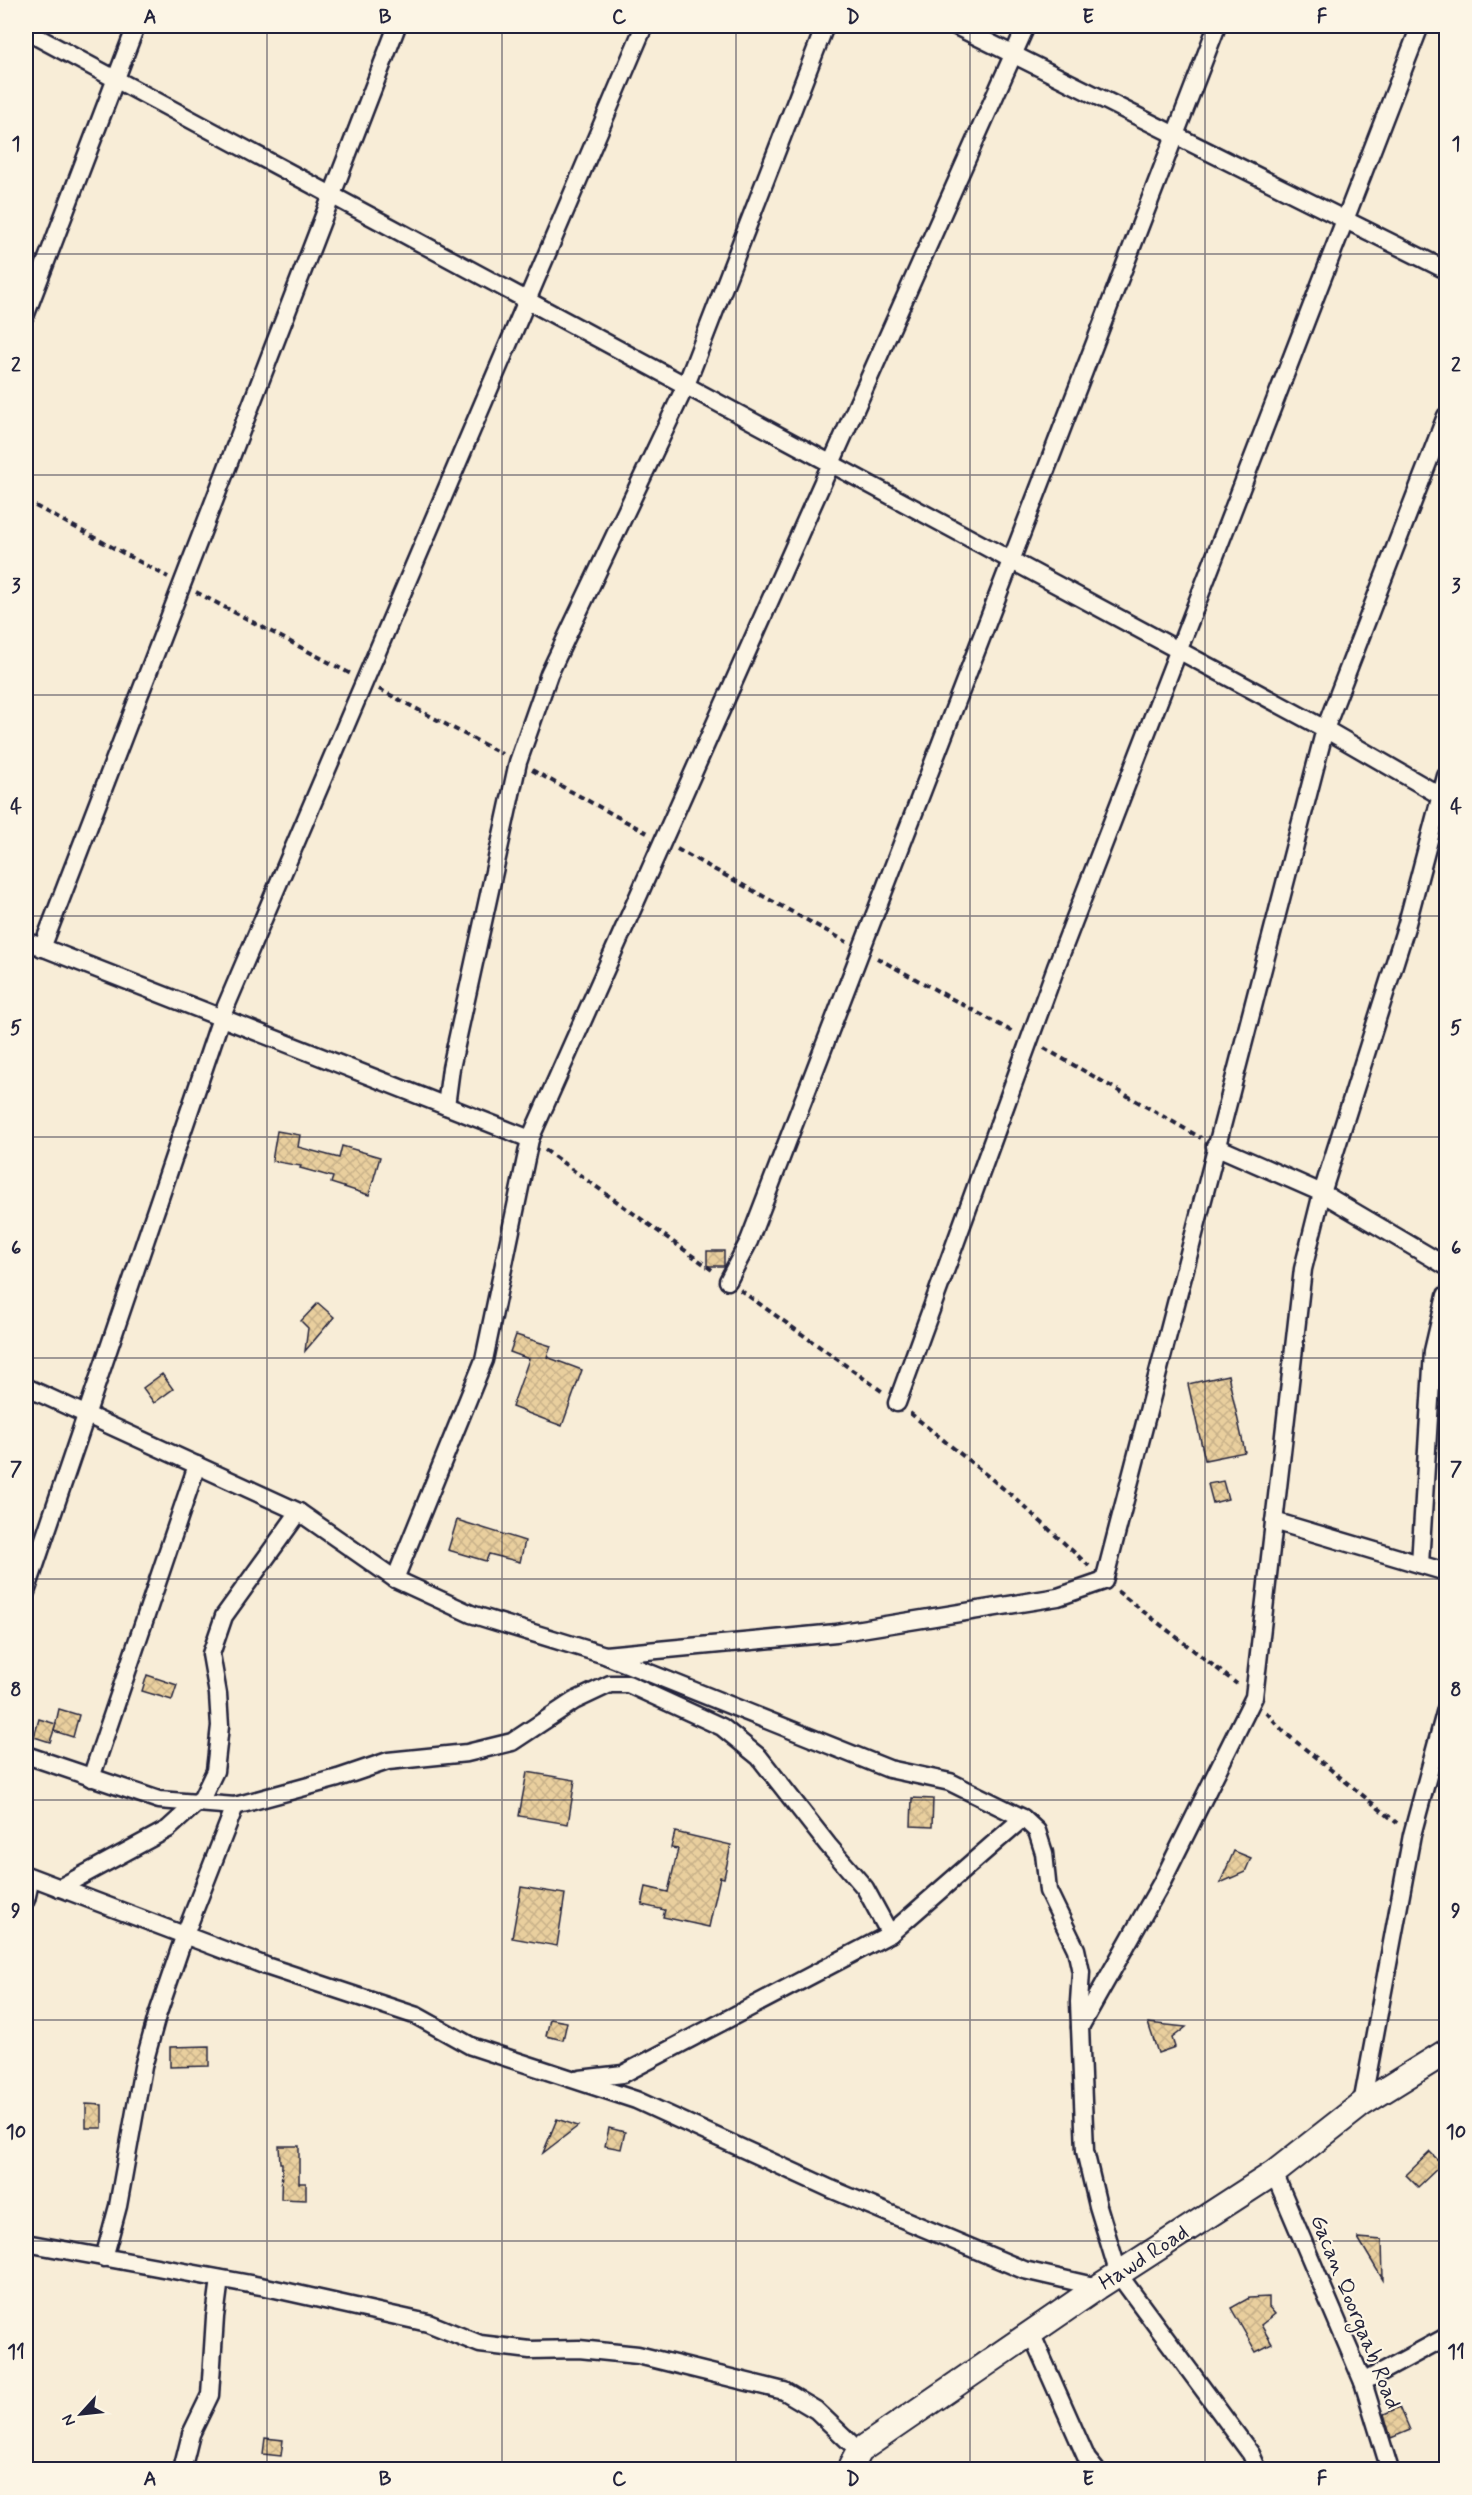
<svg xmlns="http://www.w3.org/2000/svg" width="1472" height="2495" viewBox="0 0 1472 2495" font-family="Mynerve,sans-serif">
	<defs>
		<pattern id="building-cross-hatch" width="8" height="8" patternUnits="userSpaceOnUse" patternTransform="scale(1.5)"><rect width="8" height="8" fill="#e9cf9e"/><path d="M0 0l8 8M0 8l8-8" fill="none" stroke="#c8b189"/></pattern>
	</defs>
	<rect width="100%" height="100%" fill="#f8edd7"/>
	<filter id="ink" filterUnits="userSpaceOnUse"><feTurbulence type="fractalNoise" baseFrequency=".0167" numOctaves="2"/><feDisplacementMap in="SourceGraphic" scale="12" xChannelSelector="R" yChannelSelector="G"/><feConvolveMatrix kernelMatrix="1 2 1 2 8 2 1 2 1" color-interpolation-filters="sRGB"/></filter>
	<g filter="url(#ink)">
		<g fill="url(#building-cross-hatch)" stroke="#22223b" stroke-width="1.5">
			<path d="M 277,1131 L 300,1135 L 298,1147 L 339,1158 L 342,1146 L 380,1157 L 369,1195 L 331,1183 L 333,1177 L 300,1168 L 301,1166 L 272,1161 Z"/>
			<rect x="707" y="1251" width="17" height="15"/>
			<path d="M 318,1303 L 334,1317 L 305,1351 L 308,1328 L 301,1321 Z"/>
			<path d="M 516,1335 L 551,1346 L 547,1357 L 582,1370 L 562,1426 L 512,1407 L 529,1359 L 510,1352 Z"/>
			<path d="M 162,1374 L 173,1389 L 154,1403 L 143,1388 Z"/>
			<path d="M 1228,1375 L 1245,1452 L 1205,1460 L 1188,1384 Z"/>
			<path d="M 1223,1481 L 1228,1499 L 1213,1503 L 1208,1484 Z"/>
			<path d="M 457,1520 L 525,1541 L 520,1562 L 489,1554 L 486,1561 L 448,1550 Z"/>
			<path d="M 147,1675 L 177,1685 L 172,1700 L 142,1691 Z"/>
			<path d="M 59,1709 L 79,1715 L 73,1737 L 54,1731 Z"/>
			<path d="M 39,1719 L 56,1724 L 50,1742 L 34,1737 Z"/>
			<path d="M 527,1772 L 575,1780 L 568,1824 L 519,1816 Z"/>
			<path d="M 912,1798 L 933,1799 L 932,1827 L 911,1826 Z"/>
			<path d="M 675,1832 L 731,1845 L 724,1878 L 720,1877 L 709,1927 L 663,1917 L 665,1910 L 642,1905 L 646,1887 L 668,1892 L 678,1849 L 671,1848 Z"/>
			<path d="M 1234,1851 L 1251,1858 L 1245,1872 L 1220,1883 Z"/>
			<path d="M 521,1887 L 565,1894 L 557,1946 L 512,1938 Z"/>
			<path d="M 550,2019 L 567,2022 L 563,2040 L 546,2036 Z"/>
			<path d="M 1148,2023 L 1186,2027 L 1172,2038 L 1175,2047 L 1158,2053 Z"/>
			<path d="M 209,2046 L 209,2066 L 170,2067 L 170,2047 Z"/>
			<path d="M 86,2104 L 102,2105 L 102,2128 L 86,2128 Z"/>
			<path d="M 557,2119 L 578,2126 L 543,2153 Z"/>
			<path d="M 609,2128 L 625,2132 L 621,2149 L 605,2146 Z"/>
			<path d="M 279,2146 L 299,2146 L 299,2183 L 306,2183 L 306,2200 L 281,2199 L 282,2163 L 280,2163 Z"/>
			<path d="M 1430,2152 L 1442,2164 L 1418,2187 L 1406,2175 Z"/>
			<path d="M 1358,2238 L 1382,2240 L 1383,2280 Z"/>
			<path d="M 1269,2297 L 1269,2307 L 1275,2314 L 1261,2325 L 1272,2344 L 1256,2352 L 1231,2308 L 1249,2298 Z"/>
			<path d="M 1400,2407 L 1410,2430 L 1391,2438 L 1384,2414 Z"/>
			<path d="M 265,2438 L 283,2440 L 281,2456 L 263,2454 Z"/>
		</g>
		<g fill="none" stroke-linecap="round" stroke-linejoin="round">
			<defs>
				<g id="minor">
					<path d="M 956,26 L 1446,270"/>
					<path d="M 26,31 L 1325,729 L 1446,799"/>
					<path d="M 26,314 L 136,26"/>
					<path d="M 26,941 L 530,1139"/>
					<path d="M 42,948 L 397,26"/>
					<path d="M 446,1106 L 451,1068 L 518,762 L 549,674 L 686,385 L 825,26"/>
					<path d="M 1215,1146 L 1322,1193 L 1446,1266"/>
					<path d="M 728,1281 L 749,1241 L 1217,26"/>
					<path d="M 26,1387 L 299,1512 L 395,1579 L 471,1614 L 605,1655 L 836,1633 L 1058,1597 L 1104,1581 L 1325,729 L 1446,416"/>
					<path d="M 897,1403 L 1056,967 L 1420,26"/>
					<path d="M 1274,1521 L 1446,1572"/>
					<path d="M 1420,1564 L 1433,1351 L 1446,1295"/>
					<path d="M 395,1579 L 484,1360 L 530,1139 L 1026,26"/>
					<path d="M 26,1592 L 221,1018 L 644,26"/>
					<path d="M 607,1656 L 889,1769 L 950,1782 L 1023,1818 L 1037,1831 L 1044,1853 L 1048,1891 L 1076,1949 L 1081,1972 L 1079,2002 L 1085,2151 L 1098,2206 L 1119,2275 L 1251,2454 L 1258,2470"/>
					<path d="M 26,1755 L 159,1800 L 235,1806 L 338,1778 L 388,1761 L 467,1753 L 512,1742 L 574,1701 L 610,1684 L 628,1684 L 722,1727 L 759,1757 L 828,1845 L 865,1888 L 890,1934"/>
					<path d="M 91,1778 L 197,1465"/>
					<path d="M 26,1875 L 266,1966 L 417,2016 L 471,2046 L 636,2100 L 831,2189 L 1024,2270 L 1098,2287"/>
					<path d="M 59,1888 L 168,1829 L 202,1798 L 215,1771 L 220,1726 L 218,1694 L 211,1654 L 224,1616 L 299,1512"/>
					<path d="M 26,1900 L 31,1878"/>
					<path d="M 1080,2027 L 1162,1882 L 1254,1697 L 1303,1269 L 1322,1193 L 1406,927 L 1446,776"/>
					<path d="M 580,2079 L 623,2074 L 890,1934 L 1023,1818"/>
					<path d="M 1362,2104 L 1412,1835 L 1446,1709"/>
					<path d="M 1274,2173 L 1363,2382 L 1390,2470"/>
					<path d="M 26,2243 L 266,2287 L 428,2323 L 480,2344 L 530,2350 L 579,2349 L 638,2355 L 784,2391 L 816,2410 L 859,2451"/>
					<path d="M 104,2258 L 118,2206 L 143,2067 L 157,2016 L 184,1937 L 235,1806"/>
					<path d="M 1032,2335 L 1087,2459 L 1096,2470"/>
					<path d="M 1363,2382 L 1446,2337"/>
					<path d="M 182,2470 L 191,2434 L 210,2395 L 215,2317 L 220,2279"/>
				</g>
				<path id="secondary" d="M 849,2470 L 859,2451 L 1098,2287 L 1274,2173 L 1362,2104 L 1446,2052"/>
			</defs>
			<use href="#minor" stroke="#22223b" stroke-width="21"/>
			<use href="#secondary" stroke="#22223b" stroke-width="28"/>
			<g stroke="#22223b" stroke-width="4" stroke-dasharray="6 4.5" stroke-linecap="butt">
				<path d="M 26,501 L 168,577"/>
				<path d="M 196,592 L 351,674"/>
				<path d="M 379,689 L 502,754"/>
				<path d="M 532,770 L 647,833"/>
				<path d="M 677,849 L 847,942"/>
				<path d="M 877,958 L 1013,1032"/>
				<path d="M 1044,1048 L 1201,1138"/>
				<path d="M 545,1150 L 715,1272"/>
				<path d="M 740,1290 L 883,1392"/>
				<path d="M 910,1413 L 1015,1498 L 1089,1566"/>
				<path d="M 1117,1591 L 1237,1684"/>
				<path d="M 1266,1712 L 1284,1732 L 1397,1823"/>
			</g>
			<use href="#minor" stroke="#fcf5e5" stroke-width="16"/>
			<use href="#secondary" stroke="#fcf5e5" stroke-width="24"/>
		</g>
	</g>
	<path fill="none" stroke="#22223b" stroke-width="1.5" stroke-opacity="0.55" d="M 267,26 L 267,2470M 502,26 L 502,2470M 736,26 L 736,2470M 970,26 L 970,2470M 1205,26 L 1205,2470M 26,254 L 1446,254M 26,475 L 1446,475M 26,695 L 1446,695M 26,916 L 1446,916M 26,1137 L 1446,1137M 26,1358 L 1446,1358M 26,1579 L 1446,1579M 26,1800 L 1446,1800M 26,2020 L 1446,2020M 26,2241 L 1446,2241"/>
	<g text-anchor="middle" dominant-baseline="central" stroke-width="4.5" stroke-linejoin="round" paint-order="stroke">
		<g font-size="22" fill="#22223b" stroke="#fcf5e5">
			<text transform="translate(1144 2258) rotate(-33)">Hawd Road</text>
			<text transform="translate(1355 2312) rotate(68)">Gacan Qoorgaab Road</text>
		</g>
	</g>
	<rect width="1472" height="2495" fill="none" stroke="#fcf5e5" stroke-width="66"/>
	<g transform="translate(81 2414) rotate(243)" stroke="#fcf5e5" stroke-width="4.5" paint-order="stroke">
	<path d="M0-4.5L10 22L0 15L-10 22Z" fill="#22223b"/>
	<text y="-9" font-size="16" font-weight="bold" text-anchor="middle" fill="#22223b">N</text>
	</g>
	<rect x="33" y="33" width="1406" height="2429" fill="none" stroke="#22223b" stroke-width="2"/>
	<g font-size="20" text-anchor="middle" font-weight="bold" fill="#22223b">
		<text x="150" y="23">A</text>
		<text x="385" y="23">B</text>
		<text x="619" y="23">C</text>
		<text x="853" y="23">D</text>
		<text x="1088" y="23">E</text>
		<text x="1322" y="23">F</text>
		<text x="16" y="150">1</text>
		<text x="1456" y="150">1</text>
		<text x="16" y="371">2</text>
		<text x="1456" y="371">2</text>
		<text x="16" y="592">3</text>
		<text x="1456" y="592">3</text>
		<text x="16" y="813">4</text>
		<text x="1456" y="813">4</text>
		<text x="16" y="1034">5</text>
		<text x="1456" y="1034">5</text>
		<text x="16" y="1254">6</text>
		<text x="1456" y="1254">6</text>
		<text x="16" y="1475">7</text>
		<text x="1456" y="1475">7</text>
		<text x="16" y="1696">8</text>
		<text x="1456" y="1696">8</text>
		<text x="16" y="1917">9</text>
		<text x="1456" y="1917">9</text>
		<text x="16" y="2138">10</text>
		<text x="1456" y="2138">10</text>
		<text x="16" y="2358">11</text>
		<text x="1456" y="2358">11</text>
		<text x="150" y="2485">A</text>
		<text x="385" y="2485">B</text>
		<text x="619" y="2485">C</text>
		<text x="853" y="2485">D</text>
		<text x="1088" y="2485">E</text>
		<text x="1322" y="2485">F</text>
	</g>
</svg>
